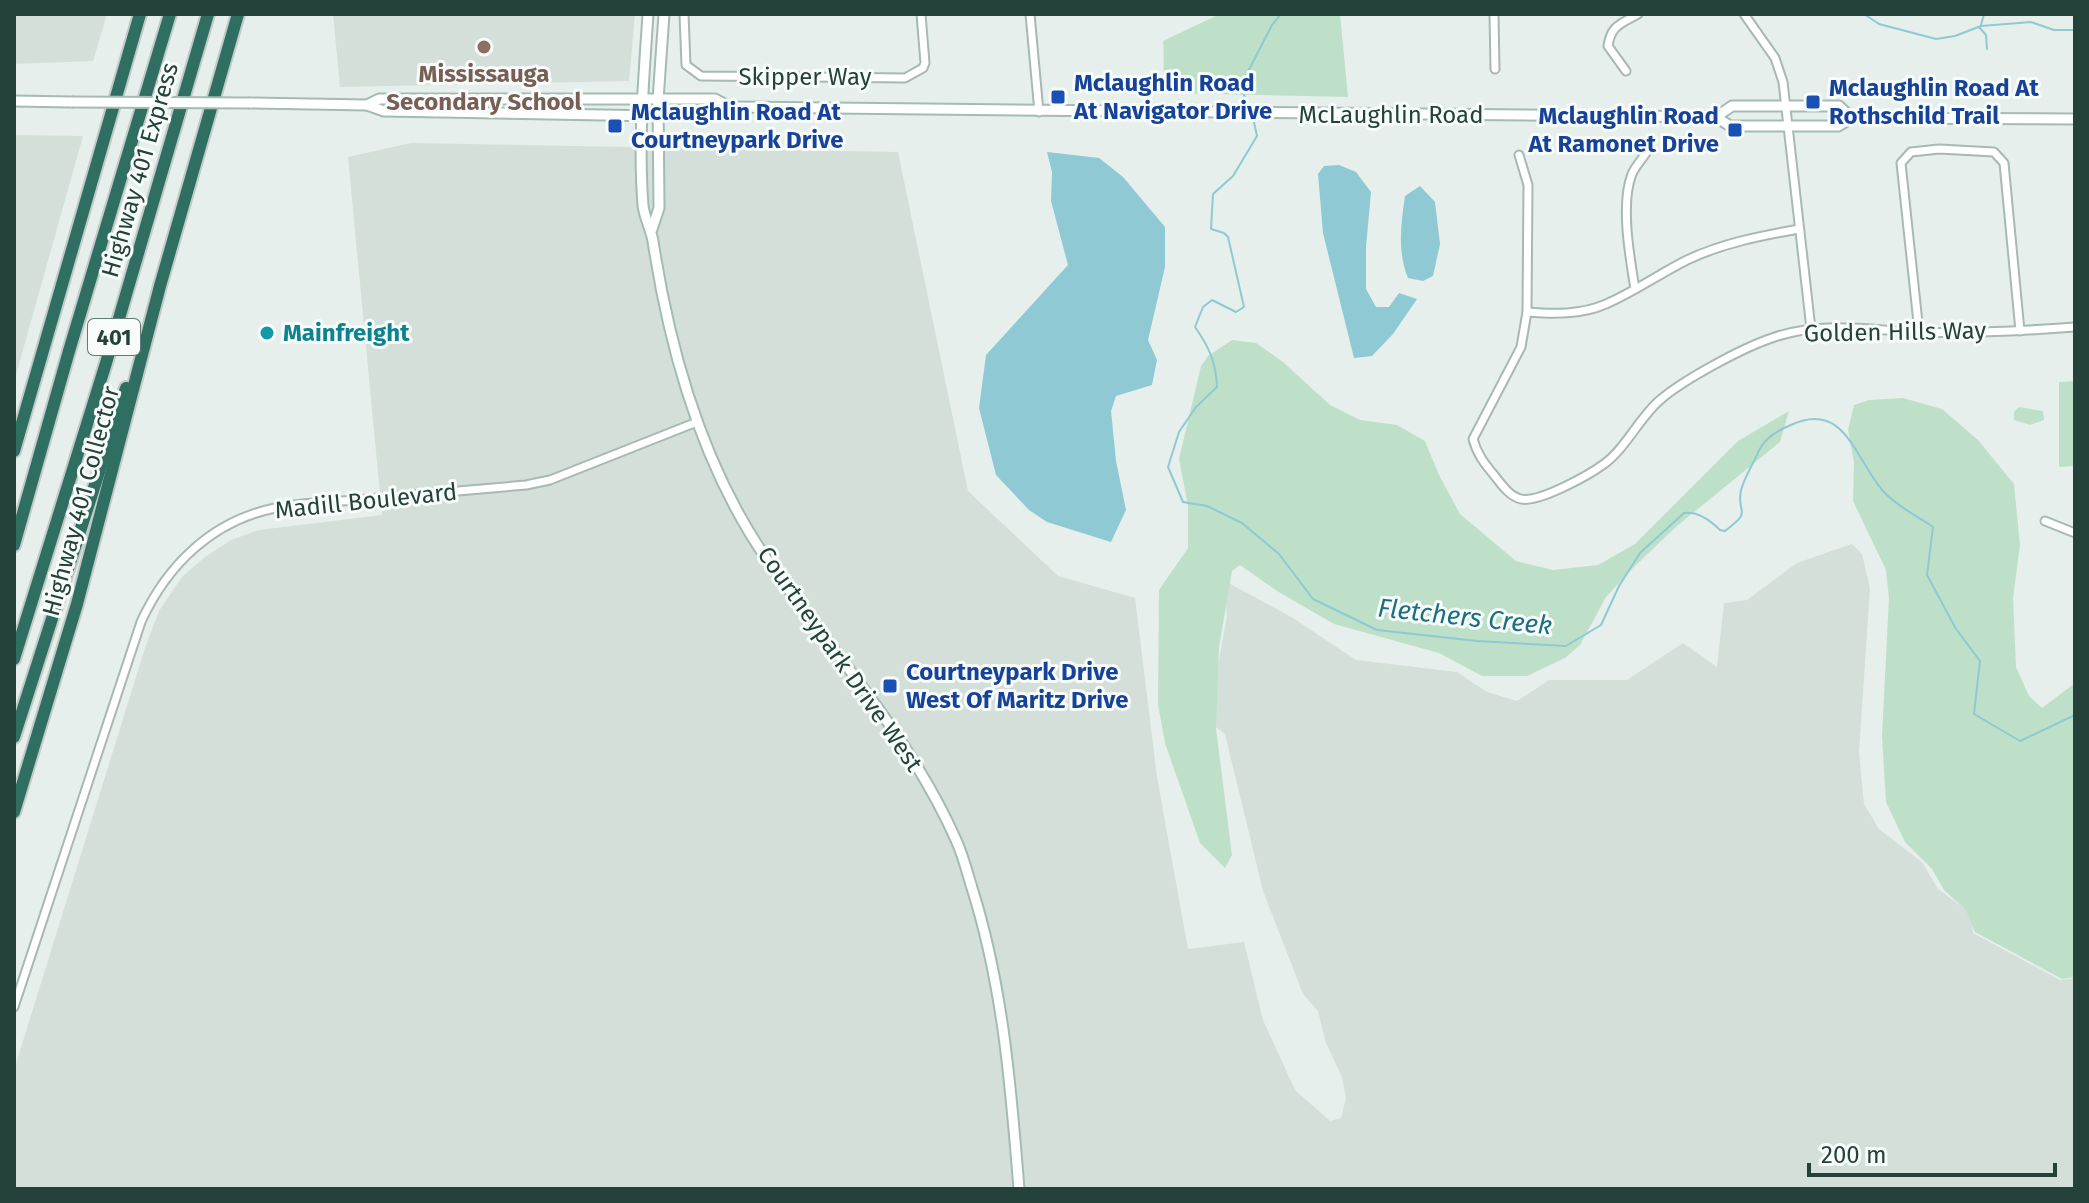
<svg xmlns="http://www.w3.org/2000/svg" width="2089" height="1203" viewBox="0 0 2089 1203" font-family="'Fira Sans',sans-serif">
	<rect width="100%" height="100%" fill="#e6efeb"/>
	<g fill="#d4dfda">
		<path d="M 14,14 L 107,14 L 93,61 L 14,64 Z"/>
		<path d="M 333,14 L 635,14 L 629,81 L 340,87 Z"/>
		<path d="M 14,135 L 83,136 L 14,382 Z"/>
		<path d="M 411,143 L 898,152 L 968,491 L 1058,576 L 1135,598 L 1157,777 L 1188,949 L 1244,942 L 1263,1020 L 1295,1090 L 1330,1121 L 1341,1118 L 1346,1098 L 1342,1077 L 1326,1043 L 1318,1011 L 1303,994 L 1263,891 L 1225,734 L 1208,721 L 1227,616 L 1223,580 L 1293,618 L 1356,660 L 1457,672 L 1487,692 L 1517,701 L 1549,680 L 1627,680 L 1683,643 L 1717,667 L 1724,603 L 1747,600 L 1797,563 L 1852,544 L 1862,554 L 1870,588 L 1859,752 L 1864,804 L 1879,829 L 1922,862 L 1938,889 L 1971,913 L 1973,933 L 2060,980 L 2075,978 L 2075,1189 L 14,1189 L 14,1070 L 145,648 L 159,611 L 182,577 L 205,557 L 231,540 L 259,530 L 382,515 L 348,157 Z"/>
	</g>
	<g fill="#bfe0c8">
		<path d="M 1220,14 L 1340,14 L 1348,97 L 1168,93 C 1161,72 1165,63 1163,41 Z"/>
		<path d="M 1232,340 L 1256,343 L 1283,362 L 1330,405 L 1360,420 L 1397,425 L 1425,441 L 1439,475 L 1460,514 L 1516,561 L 1553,570 L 1598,565 L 1635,544 L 1738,441 L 1789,411 L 1780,442 L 1677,526 L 1633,568 L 1606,597 L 1580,645 L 1565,658 L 1527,676 L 1482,676 L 1439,653 L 1334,624 L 1277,591 L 1240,565 L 1232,571 L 1219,647 L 1216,728 L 1232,855 L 1225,868 L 1200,843 L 1165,743 L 1158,704 L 1159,590 L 1188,548 L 1188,506 L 1179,459 L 1201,366 L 1208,356 Z"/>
		<path d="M 2075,381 L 2075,466 L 2059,467 L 2059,382 Z"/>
		<path d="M 1903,398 L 1942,409 L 1978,440 L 2014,484 L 2020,545 L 2013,598 L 2016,667 L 2029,696 L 2042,708 L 2075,683 L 2075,977 L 2062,979 L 1975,932 L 1966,910 L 1944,890 L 1932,869 L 1905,842 L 1886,802 L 1882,736 L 1889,598 L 1886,570 L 1853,501 L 1854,463 L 1848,430 L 1854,405 L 1869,400 Z"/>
		<path d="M 2019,407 L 2043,411 L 2044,420 L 2030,425 L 2014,420 L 2014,412 Z"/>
	</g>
	<g fill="#8ec9d4">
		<path d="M 1047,152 L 1099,158 L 1123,177 L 1165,227 L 1165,267 L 1148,340 L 1157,360 L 1152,385 L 1116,396 L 1111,411 L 1116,461 L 1126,510 L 1111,542 L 1047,522 L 1029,510 L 996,475 L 979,408 L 986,355 L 1068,265 L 1051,201 L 1052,172 Z"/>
		<path d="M 1339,165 L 1356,172 L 1371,192 L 1366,247 L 1366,289 L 1376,307 L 1389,307 L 1399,293 L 1417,299 L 1393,334 L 1372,356 L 1354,358 L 1323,233 L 1318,174 L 1324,166 Z"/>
		<path d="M 1420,186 L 1435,202 L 1440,244 L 1433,276 L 1423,281 L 1408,278 C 1397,251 1401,224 1405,196 Z"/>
	</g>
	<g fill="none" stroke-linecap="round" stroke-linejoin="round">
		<g stroke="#8ec9d4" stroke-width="2">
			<path d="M 1864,14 L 1879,24 L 1936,39 L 1955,36 L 1981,26 L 2031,22 L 2054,30 L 2075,30"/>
			<path d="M 1981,25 L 1984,14"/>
			<path d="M 1979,27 L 1986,35 L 1987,49"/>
			<path d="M 1248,108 L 1241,85 L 1272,25 L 1281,14"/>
			<path d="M 1253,118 L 1257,136 L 1233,176 L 1213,194 L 1211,229 L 1224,233 L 1228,237 L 1244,307 L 1236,312 L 1212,300 L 1203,307 L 1195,327 C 1209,347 1216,362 1217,387 L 1196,407 L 1179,432 L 1168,467 L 1183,502 L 1207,506 L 1242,523 L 1279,554 L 1313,599 L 1377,630 L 1477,641 L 1566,646 L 1601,625 L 1619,586 L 1640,553 L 1684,513 C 1697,511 1711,521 1720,530 L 1725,531 C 1754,509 1736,516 1741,490 C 1744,479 1751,467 1756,457 C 1763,439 1774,432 1791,425 C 1845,400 1855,459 1883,491 C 1895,505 1917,516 1933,527 L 1927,575 L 1956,629 L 1980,661 L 1974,714 L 2020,741 L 2075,715"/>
		</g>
		<defs>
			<g id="street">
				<path d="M 684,14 L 686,65 L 701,76 L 905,78 L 923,68 L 925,63 L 921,14"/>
				<path d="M 1030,14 L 1039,112"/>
				<path d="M 1494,14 L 1495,69"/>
				<path d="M 1744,14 L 1775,58 L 1783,82 L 1811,329"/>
				<path d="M 1626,71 L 1608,46 C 1611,25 1621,24 1638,14"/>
				<path d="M 1519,155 L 1528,185 L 1527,312 L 1521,347 L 1473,439 C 1477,454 1484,463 1494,475 C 1501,484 1509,496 1521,499 C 1539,503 1589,475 1604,464 C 1626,448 1639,418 1660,400 C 1683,380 1742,348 1772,338 C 1818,321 1869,330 1917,332 C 1970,334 2022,331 2075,327"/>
				<path d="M 1635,289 C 1630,258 1620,204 1632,174 C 1635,167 1642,159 1646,153"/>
				<path d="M 1527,312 C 1553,314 1581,315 1606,304 C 1634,292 1659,274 1687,260 C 1723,243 1760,236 1799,229"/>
				<path d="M 1919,332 L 1901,163 L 1911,152 L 1939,149 L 1994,152 L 2004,163 L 2020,331"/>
				<path d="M 2045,521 L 2075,533"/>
				<path d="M 14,1007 L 141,622 C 167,565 212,521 275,508 C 305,502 337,502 367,499 C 420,494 473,490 526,485 L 550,480 L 697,422"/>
			</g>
			<g id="secondary">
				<path d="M 648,14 C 644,77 638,141 643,205 C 644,217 651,229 653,241 C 670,353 703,468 768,561 C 833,653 910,736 956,840 C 963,855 967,872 972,888 C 1003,986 1011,1088 1019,1189"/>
				<path d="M 14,101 L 72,102"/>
				<path d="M 250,103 L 367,105 L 384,111 L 658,116 L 713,113 L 730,107 L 1716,117 L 1732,106 L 1839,106 L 1852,118"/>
				<path d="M 367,105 L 379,99 L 715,99 L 730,107"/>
				<path d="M 1716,117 L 1730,126 L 1838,126 L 1852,118 L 2075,119"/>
				<path d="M 652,229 L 659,208 L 658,100 L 664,14"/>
			</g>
			<g id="highway">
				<path d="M 14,451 L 140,14"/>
				<path d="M 14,545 L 69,351 L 170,14"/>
				<path d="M 14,659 L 106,363 L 208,14"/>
				<path d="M 14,737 L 126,388"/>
				<path d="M 14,812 L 77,604 L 160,286 L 238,14"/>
			</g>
		</defs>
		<use href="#street" stroke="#a8b8b2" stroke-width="11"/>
		<use href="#secondary" stroke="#a4bbb3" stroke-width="13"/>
		<use href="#highway" stroke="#c2cac8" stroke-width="16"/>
		<use href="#street" stroke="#fff" stroke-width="7"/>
		<use href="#secondary" stroke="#fff" stroke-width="9"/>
		<use href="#highway" stroke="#2f6f62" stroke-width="12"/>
		<defs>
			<path id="secondary-bridge" d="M 72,102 L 250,103"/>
		</defs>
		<use href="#secondary-bridge" stroke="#a4bbb3" stroke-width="13" stroke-linecap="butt"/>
		<use href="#secondary-bridge" stroke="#fff" stroke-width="9"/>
	</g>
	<circle fill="#8d6e63" stroke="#f7fbf9" stroke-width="3" cx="484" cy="47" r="8"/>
	<g fill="#1a4fb4" stroke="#f7fbf9" stroke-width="3">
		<rect x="1050" y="89" width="16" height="16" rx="4"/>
		<rect x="1805" y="94" width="16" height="16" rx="4"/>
		<rect x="607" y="118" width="16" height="16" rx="4"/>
		<rect x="1727" y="122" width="16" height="16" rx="4"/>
		<rect x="882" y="678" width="16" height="16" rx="4"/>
	</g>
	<circle fill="#0f9aa8" stroke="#f7fbf9" stroke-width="3" cx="267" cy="333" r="8"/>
	<g text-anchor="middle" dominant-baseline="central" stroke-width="6" stroke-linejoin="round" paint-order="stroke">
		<rect fill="#f7fbf9" stroke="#637a73" stroke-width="2" x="88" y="319" width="52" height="36" rx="6"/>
		<g font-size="22" font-weight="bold" fill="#24423a">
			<text x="114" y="337">401</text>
		</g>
		<g font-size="24" font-weight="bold" fill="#785e54" stroke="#f7fbf9">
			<text x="484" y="74">Mississauga<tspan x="484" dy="28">Secondary School</tspan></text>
		</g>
		<g font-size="24" fill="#24423a" stroke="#f7fbf9">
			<text x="805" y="77">Skipper Way</text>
			<text x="1391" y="115">McLaughlin Road</text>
			<text transform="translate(140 170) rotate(-74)">Highway 401 Express</text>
			<text transform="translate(1895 332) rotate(-1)">Golden Hills Way</text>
			<text transform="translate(81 501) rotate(-75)">Highway 401 Collector</text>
			<text transform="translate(366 501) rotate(-6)">Madill Boulevard</text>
			<text transform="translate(840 659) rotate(55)">Courtneypark Drive West</text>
		</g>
		<g font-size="24" font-weight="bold" fill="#164399" stroke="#f7fbf9" text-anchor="start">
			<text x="1074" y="83">Mclaughlin Road<tspan x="1074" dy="28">At Navigator Drive</tspan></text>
			<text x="1829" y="88">Mclaughlin Road At<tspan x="1829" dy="28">Rothschild Trail</tspan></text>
			<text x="631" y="112">Mclaughlin Road At<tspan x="631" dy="28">Courtneypark Drive</tspan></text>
			<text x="1719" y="116" text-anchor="end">Mclaughlin Road<tspan x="1719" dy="28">At Ramonet Drive</tspan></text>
			<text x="906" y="672">Courtneypark Drive<tspan x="906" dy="28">West Of Maritz Drive</tspan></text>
		</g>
		<g font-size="24" font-weight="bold" fill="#0d838f" stroke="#f7fbf9" text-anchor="start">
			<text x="283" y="333">Mainfreight</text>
		</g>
		<g font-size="26" font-style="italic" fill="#1c6f80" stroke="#f7fbf9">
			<text transform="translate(1465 617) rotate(6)">Fletchers Creek</text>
		</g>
	</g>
	<rect width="2089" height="1203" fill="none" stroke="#24423a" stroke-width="32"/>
	<path d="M1809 1163v12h246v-12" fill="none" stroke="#24423a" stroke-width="4"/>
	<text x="1821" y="1163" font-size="24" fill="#24423a" stroke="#f7fbf9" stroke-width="6" paint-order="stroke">200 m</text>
</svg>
